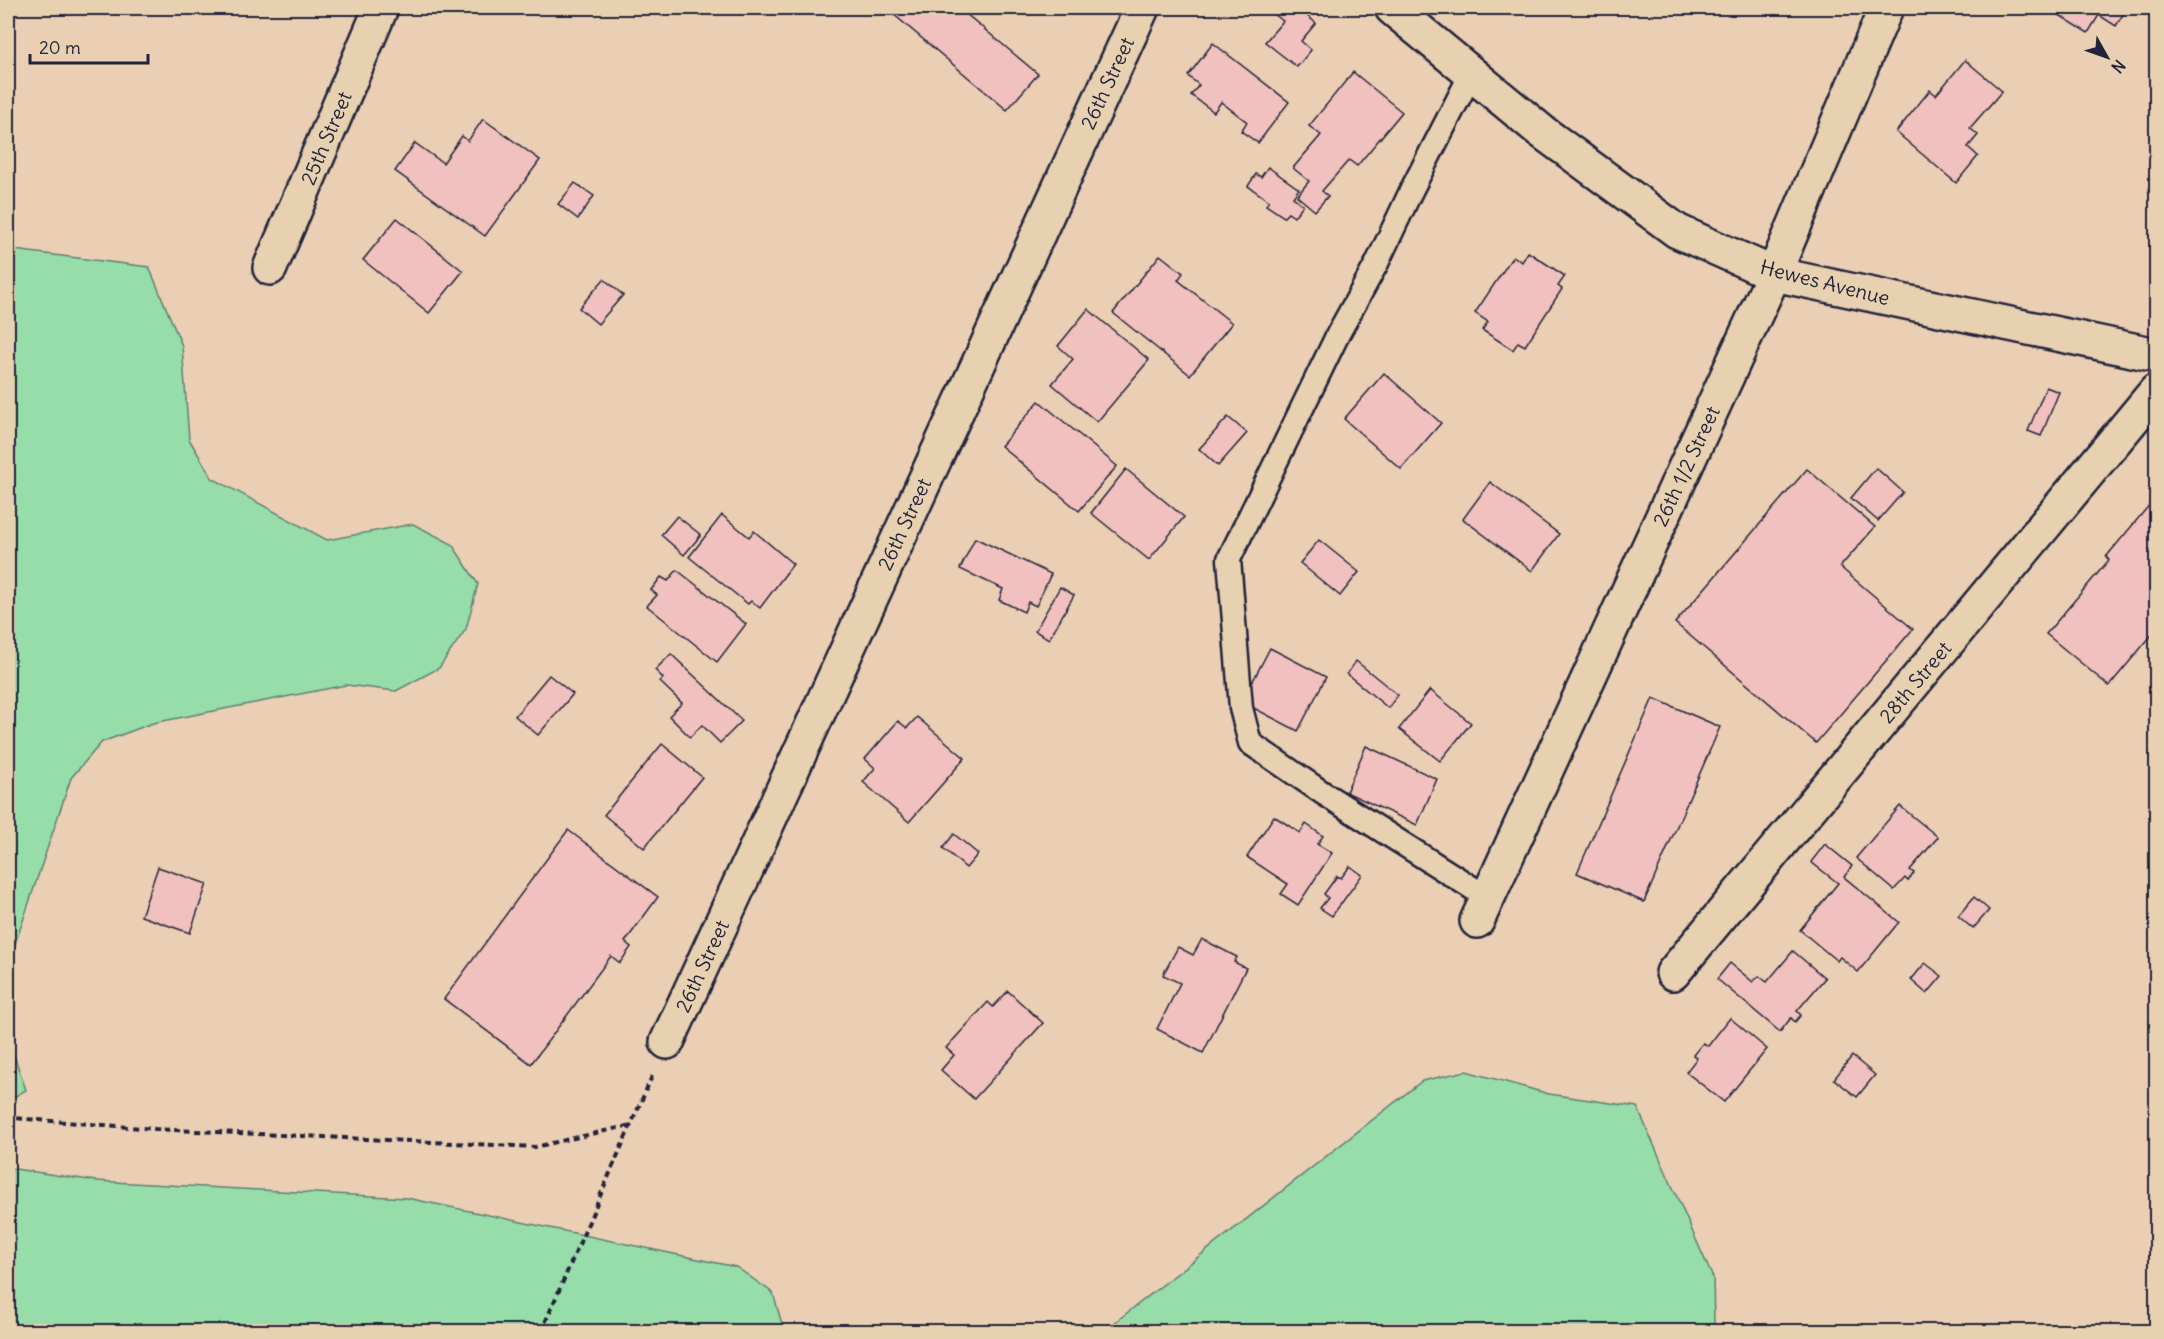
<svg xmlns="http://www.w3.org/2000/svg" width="2164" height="1339" viewBox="0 0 2164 1339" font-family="Delius,sans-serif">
	<rect width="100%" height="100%" fill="#ebcfb4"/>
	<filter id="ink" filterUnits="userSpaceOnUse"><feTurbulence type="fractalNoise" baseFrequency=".0167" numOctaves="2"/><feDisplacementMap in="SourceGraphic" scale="12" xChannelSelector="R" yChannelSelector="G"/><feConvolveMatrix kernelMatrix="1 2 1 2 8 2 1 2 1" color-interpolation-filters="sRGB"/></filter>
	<g filter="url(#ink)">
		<g fill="#97ddaa" stroke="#5c8072" stroke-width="1.5">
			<path d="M 8,246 L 14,250 L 149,267 L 182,346 L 189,439 L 212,478 L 327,540 L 413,524 L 452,544 L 478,584 L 466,629 L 439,668 L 396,691 L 346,685 L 153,723 L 102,742 L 71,778 L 8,965 Z"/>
			<path d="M 8,1038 L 26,1090 L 14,1097 L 8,1094 Z"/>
			<path d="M 1466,1071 L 1549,1094 L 1637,1107 L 1713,1278 L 1714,1323 L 1709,1331 L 1104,1331 L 1422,1081 Z"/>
			<path d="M 8,1168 L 96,1181 L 407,1198 L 736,1267 L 773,1293 L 784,1331 L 8,1331 Z"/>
		</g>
		<g fill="#f0c1be" stroke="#22223b" stroke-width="1.5">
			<path d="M 886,8 L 959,8 L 1038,74 L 1007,110 Z"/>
			<path d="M 1280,8 L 1297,8 L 1316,23 L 1301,41 L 1311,50 L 1297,67 L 1265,42 L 1283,21 L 1274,14 Z"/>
			<path d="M 2048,8 L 2127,8 L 2116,26 L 2099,15 L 2088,33 Z"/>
			<path d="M 1213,43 L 1289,102 L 1258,143 L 1241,131 L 1247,122 L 1221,102 L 1214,112 L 1191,95 L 1199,85 L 1188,76 Z"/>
			<path d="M 1965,60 L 2002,91 L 1970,128 L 1978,135 L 1968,147 L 1978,156 L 1956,183 L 1896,132 L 1930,90 L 1936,95 Z"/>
			<path d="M 1353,72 L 1402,112 L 1357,166 L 1349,160 L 1322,191 L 1328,196 L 1315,211 L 1297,196 L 1309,181 L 1293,168 L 1321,135 L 1309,126 Z"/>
			<path d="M 483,119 L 540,160 L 485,236 L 395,171 L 415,143 L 443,163 L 462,136 L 468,141 Z"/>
			<path d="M 1268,167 L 1299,189 L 1293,197 L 1303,205 L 1294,217 L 1288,213 L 1284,217 L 1266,205 L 1269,201 L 1248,186 L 1256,174 L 1261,177 Z"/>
			<path d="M 575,183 L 594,196 L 578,219 L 558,204 Z"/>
			<path d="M 397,218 L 463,271 L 429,313 L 363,260 Z"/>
			<path d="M 1528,252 L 1565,276 L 1558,286 L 1562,289 L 1525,346 L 1518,342 L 1513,350 L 1482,330 L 1488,322 L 1475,313 L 1513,256 L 1522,262 Z"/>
			<path d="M 1160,255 L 1183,273 L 1178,280 L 1232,323 L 1190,375 L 1113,313 Z"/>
			<path d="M 604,279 L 623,295 L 598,324 L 579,308 Z"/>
			<path d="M 1088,309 L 1149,360 L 1097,422 L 1052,384 L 1073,359 L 1058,346 Z"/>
			<path d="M 1384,373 L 1441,423 L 1401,469 L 1344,419 Z"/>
			<path d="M 2046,387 L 2059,392 L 2041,436 L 2028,431 Z"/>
			<path d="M 1039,401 L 1117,466 L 1079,511 L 1001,446 Z"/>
			<path d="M 1228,417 L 1247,433 L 1218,466 L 1199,449 Z"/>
			<path d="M 1876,468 L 1903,492 L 1878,521 L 1851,498 Z"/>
			<path d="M 1126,469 L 1184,517 L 1149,560 L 1091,513 Z"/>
			<path d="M 1807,469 L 1875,527 L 1840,567 L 1913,629 L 1816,743 L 1675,623 Z"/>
			<path d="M 1490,482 L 1559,534 L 1532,571 L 1463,519 Z"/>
			<path d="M 2156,497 L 2156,630 L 2109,686 L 2046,634 L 2109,560 L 2106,557 Z"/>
			<path d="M 722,515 L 749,537 L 754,531 L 793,564 L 760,608 L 751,601 L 748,604 L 689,557 Z"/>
			<path d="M 677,516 L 701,535 L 684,555 L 661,535 Z"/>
			<path d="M 975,538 L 1051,574 L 1036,606 L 1028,602 L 1024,612 L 999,600 L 1003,589 L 960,569 Z"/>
			<path d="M 1319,540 L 1359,572 L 1340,596 L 1300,563 Z"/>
			<path d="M 677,570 L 746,624 L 717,662 L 647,606 L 657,595 L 651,590 L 661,577 L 668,581 Z"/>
			<path d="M 1060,587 L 1074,595 L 1049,639 L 1035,631 Z"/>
			<path d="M 1270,648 L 1326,677 L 1298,731 L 1242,702 Z"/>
			<path d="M 671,654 L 742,721 L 720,743 L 702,725 L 690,737 L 669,716 L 682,703 L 660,682 L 663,678 L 655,670 Z"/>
			<path d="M 1356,661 L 1398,695 L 1388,708 L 1347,674 Z"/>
			<path d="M 549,675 L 573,694 L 538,735 L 515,716 Z"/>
			<path d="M 1430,690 L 1471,723 L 1440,761 L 1399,729 Z"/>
			<path d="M 1653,698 L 1720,727 L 1644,902 L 1577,873 Z"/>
			<path d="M 917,717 L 965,758 L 909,822 L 863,782 L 875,768 L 865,759 L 898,721 L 907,728 Z"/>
			<path d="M 662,744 L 702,777 L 644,848 L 604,815 Z"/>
			<path d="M 1366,746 L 1437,779 L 1417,825 L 1346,792 Z"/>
			<path d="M 1900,806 L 1938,837 L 1910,870 L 1914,873 L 1908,881 L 1905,878 L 1894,890 L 1856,858 Z"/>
			<path d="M 1274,816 L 1300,833 L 1306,824 L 1323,836 L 1317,844 L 1332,853 L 1298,905 L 1281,894 L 1288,884 L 1247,857 Z"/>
			<path d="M 568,830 L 658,897 L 625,942 L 631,947 L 620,963 L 611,956 L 531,1064 L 444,999 Z"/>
			<path d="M 954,834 L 978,854 L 966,868 L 943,848 Z"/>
			<path d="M 1825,844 L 1852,866 L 1844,877 L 1899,922 L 1858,972 L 1840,957 L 1837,961 L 1800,930 L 1838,883 L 1811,862 Z"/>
			<path d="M 1350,866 L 1362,875 L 1332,916 L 1320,908 L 1328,898 L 1324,894 L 1337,876 L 1341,878 Z"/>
			<path d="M 158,867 L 207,884 L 190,933 L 141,916 Z"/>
			<path d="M 1974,897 L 1989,910 L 1973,929 L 1958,916 Z"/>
			<path d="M 1202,939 L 1237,957 L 1234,962 L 1246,968 L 1203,1053 L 1157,1029 L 1180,983 L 1163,975 L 1178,947 L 1193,955 Z"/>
			<path d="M 1793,951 L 1825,978 L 1797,1011 L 1801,1015 L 1795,1022 L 1791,1018 L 1780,1032 L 1717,979 L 1730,963 L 1753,982 L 1759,976 L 1767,982 Z"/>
			<path d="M 1925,963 L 1942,976 L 1927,994 L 1911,980 Z"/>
			<path d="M 1008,991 L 1043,1023 L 974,1099 L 941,1070 L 954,1055 L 946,1048 L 988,1002 L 993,1007 Z"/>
			<path d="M 1730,1018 L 1767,1049 L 1724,1102 L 1686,1072 L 1697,1058 L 1693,1055 L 1703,1043 L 1708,1046 Z"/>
			<path d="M 1852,1056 L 1875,1075 L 1857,1097 L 1834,1079 Z"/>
		</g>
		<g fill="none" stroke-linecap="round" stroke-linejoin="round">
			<defs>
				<path id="lane" d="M 1471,74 L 1412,189 L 1377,263 L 1338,334 L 1229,559 L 1241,708 L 1250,743 L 1323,793 L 1488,898"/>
				<g id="street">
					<path d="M 270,268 L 381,8"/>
					<path d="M 1477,921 L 1774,274 L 1886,8"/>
					<path d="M 1673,973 L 2156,391"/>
					<path d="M 667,1042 L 1142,8"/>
				</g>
				<path id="secondary" d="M 1392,8 L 1541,131 L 1677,231 L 1774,274 L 2156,355"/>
			</defs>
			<use href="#lane" stroke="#22223b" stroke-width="27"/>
			<use href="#street" stroke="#22223b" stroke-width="38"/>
			<use href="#secondary" stroke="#22223b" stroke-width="38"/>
			<g stroke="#22223b" stroke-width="4" stroke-dasharray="6 4.5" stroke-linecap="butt">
				<path d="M 8,1114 L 13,1118 L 155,1129 L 535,1147 L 631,1125"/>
				<path d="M 541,1332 L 653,1074"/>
			</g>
			<use href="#lane" stroke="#e7d1b0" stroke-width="22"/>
			<use href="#street" stroke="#e7d1b0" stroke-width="33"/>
			<use href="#secondary" stroke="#e7d1b0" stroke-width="33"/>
		</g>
	</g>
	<g text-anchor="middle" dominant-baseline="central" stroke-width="6" stroke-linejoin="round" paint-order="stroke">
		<g font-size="20" fill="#22223b" stroke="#e7d1b0">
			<text transform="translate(1107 83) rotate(-65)">26th Street</text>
			<text transform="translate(326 138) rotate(-67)">25th Street</text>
			<text transform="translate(1825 282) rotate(14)">Hewes Avenue</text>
			<text transform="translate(1686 466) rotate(-65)">26th 1/2 Street</text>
			<text transform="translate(904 524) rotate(-65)">26th Street</text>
			<text transform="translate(1915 682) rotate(-50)">28th Street</text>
			<text transform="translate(702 966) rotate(-65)">26th Street</text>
		</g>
	</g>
	<rect width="2164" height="1339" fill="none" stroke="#e7d1b0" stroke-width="30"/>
	<rect x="15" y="15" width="2134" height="1309" fill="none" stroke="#22223b" stroke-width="2" filter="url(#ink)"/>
	<g transform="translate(2107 57) rotate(130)" stroke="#e7d1b0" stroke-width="4.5" paint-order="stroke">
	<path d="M0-4.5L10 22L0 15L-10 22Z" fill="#22223b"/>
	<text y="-9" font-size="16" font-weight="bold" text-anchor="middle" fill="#22223b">N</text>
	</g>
	<path d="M30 54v9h118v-9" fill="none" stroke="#22223b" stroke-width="3"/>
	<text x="39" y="54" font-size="18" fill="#22223b" stroke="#e7d1b0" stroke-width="4.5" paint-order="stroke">20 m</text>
</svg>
